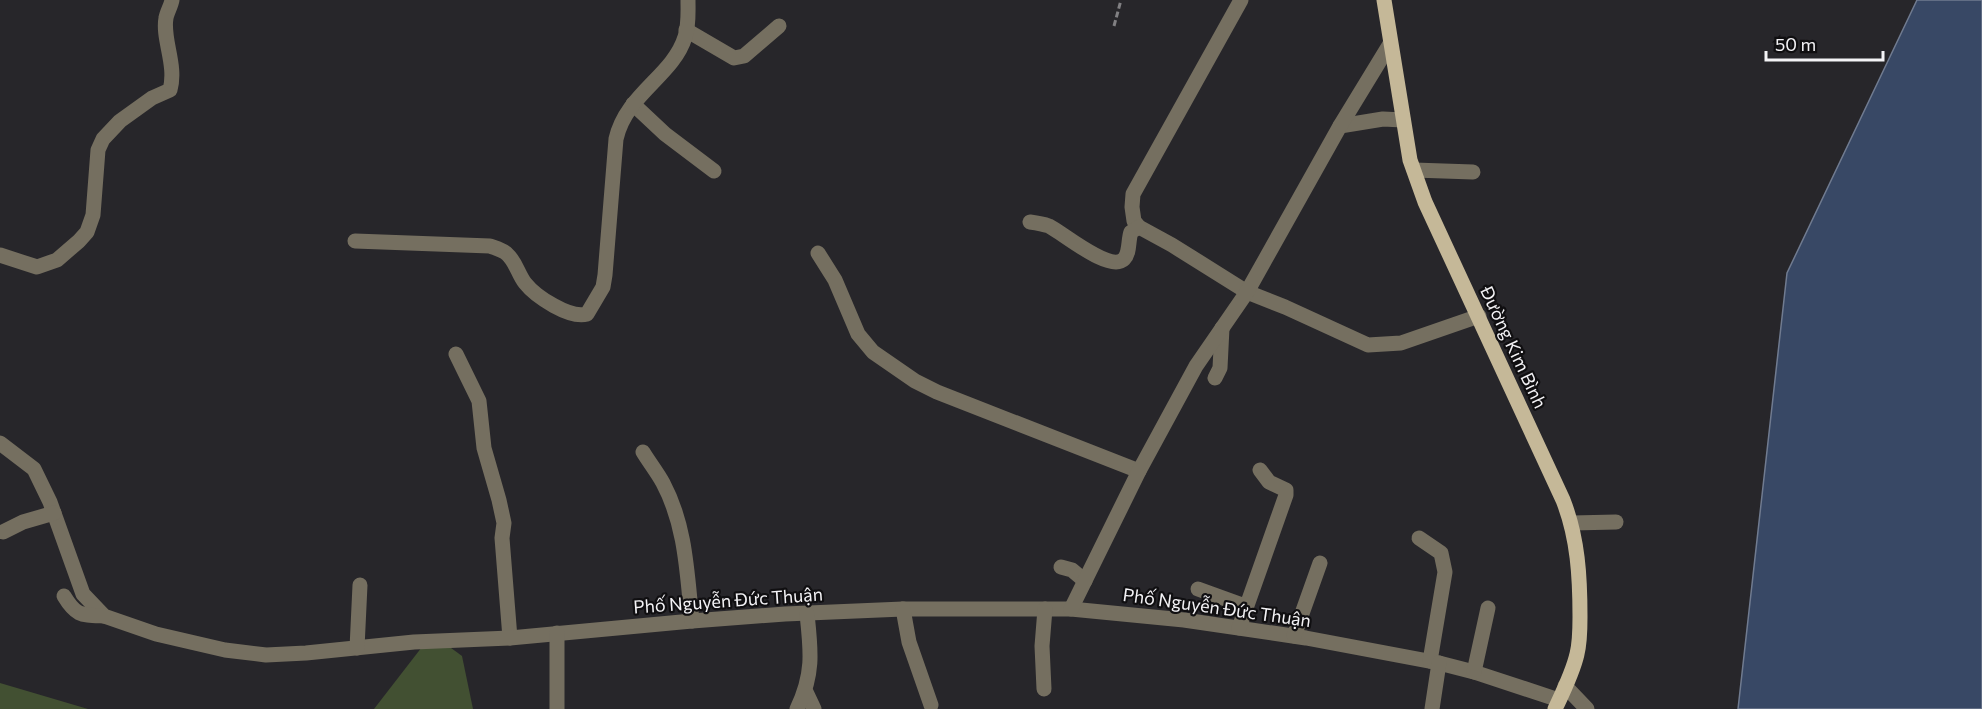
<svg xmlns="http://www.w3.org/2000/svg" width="1982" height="709" viewBox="0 0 1982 709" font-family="Commissioner,sans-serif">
	<rect width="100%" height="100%" fill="#27262a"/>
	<g fill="#425032">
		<path d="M 432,634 L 462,656 L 473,709 L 374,709 Z"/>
		<path d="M 0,683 L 88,709 L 0,709 Z"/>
	</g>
	<path fill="#384865" stroke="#707b90" stroke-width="1.5" d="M 1917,0 L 1982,0 L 1982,709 L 1738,709 L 1787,273 Z"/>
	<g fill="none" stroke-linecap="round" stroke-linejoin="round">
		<path stroke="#818083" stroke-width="3" stroke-dasharray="6 3" stroke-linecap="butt" d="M 1114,26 L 1121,0"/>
		<g stroke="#756f60" stroke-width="15">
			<path d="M 1241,0 L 1133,194 L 1132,207 L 1134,221 L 1139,227 L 1172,245 L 1247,292 L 1285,307 L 1368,345 L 1401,343 L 1479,316"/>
			<path d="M 686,30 L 734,58 L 744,56 L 779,26"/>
			<path d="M 633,104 L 665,134 L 714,171"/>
			<path d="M 1340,126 L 1383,119 L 1403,120"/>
			<path d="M 1414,170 L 1473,172"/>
			<path d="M 1030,222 C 1037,223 1043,224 1049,226 C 1063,233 1110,273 1124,259 C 1130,253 1128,240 1131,232 L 1139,227"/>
			<path d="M 355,241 L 490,246 C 495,248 503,250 507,254 C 516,262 518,274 525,283 C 536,297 570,319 587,314 L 603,287 L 605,275 L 616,139 C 626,94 673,76 685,37 C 689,25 688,12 688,0"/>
			<path d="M 818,253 L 835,280 L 858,334 L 873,352 L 915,381 L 937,392 L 1139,471"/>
			<path d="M 0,255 L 37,267 L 57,260 L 79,241 L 87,232 L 93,215 L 98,150 L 103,139 L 120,121 L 152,98 L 170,90 C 177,65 162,39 166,18 C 167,12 171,6 172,0"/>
			<path d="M 456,354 L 479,401 L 484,448 L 499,500 L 504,523 L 502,538 L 510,638"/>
			<path d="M 1215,378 L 1220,368 L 1222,328"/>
			<path d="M 0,443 L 34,469 L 50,502 L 83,594 L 104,616 L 156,634 L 225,650 L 266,655 L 306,653 L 414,642 L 510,638 L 692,621 L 785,614 L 903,609 L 1071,609 L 1184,620 L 1306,638 L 1439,663 L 1474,672 L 1559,700"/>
			<path d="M 643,452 C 649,462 657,472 663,483 C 686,526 687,574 692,621"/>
			<path d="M 1572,523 L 1616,522"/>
			<path d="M 3,532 L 23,522 L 54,513"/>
			<path d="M 1419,538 L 1441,553 L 1445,572 L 1430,661"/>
			<path d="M 1061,567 L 1072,570 L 1085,581"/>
			<path d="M 1198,589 L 1245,606"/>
			<path d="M 64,596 C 76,616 81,615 104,616"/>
			<path d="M 903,609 L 909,642 L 931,705"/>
			<path d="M 1071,609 L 1139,471 L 1196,366 L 1247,292 L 1340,126 L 1390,44"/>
			<path d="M 1239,628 L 1286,495 L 1286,490 L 1269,482 L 1260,470"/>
			<path d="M 557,633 L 557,709"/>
			<path d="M 1294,636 L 1320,563"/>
			<path d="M 357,648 L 360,585"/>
			<path d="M 1474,672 L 1488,608"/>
			<path d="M 1565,686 L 1587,709"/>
			<path d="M 1044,689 L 1042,646 L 1045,609"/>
			<path d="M 806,692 L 814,709"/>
			<path d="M 797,709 C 814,674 811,651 807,614"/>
			<path d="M 1432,709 L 1439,663"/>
		</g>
		<path stroke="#c5b898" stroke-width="15" d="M 1384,0 L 1410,160 L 1425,202 L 1563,500 C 1578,538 1580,577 1580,617 C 1580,629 1580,642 1577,654 C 1573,672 1563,692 1555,709"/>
	</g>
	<g text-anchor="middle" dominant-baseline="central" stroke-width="4.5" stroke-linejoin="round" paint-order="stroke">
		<g font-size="18" fill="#f4f3f6" stroke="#100f11">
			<text transform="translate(1514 347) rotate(65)">Đường Kim Bình</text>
			<text transform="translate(728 600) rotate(-4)">Phố Nguyễn Đức Thuận</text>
			<text transform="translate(1217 607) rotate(8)">Phố Nguyễn Đức Thuận</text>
		</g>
	</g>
	<path d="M1766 51v9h117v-9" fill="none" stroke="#f4f3f6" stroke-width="3"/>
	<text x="1775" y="51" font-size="18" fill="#f4f3f6" stroke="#100f11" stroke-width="4.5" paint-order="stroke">50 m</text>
</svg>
